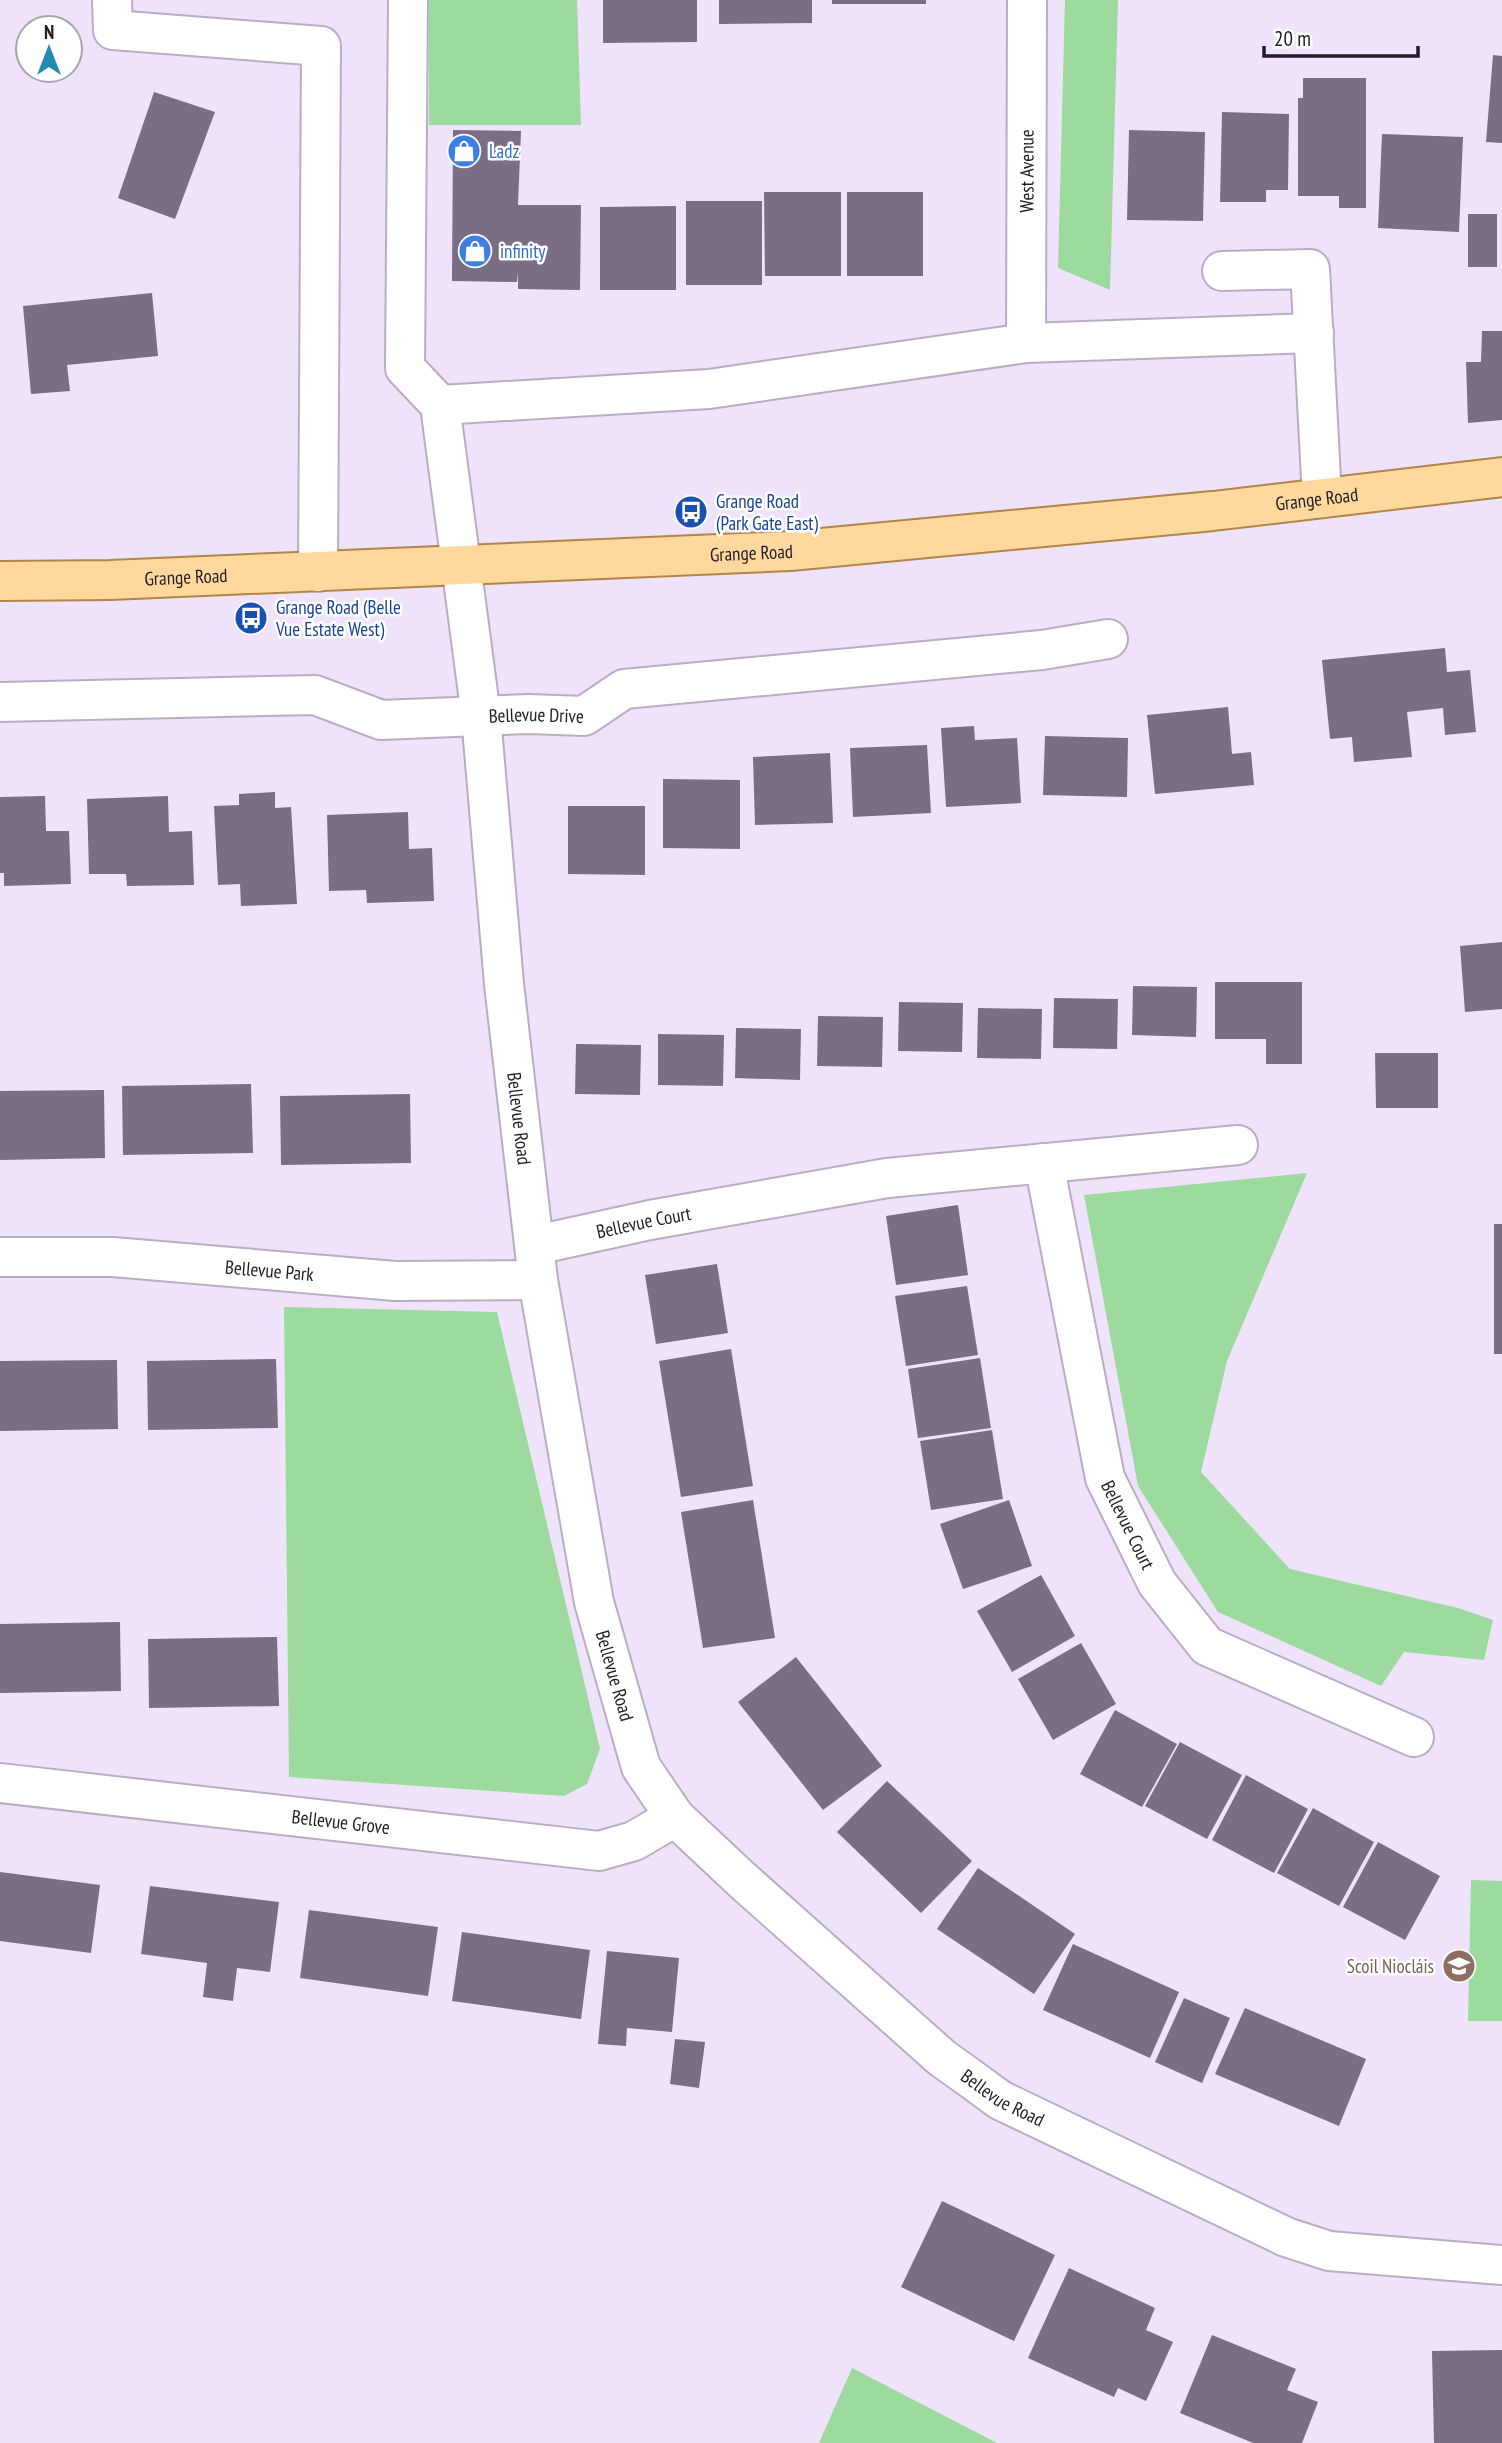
<svg xmlns="http://www.w3.org/2000/svg" width="1502" height="2443" viewBox="0 0 1502 2443" font-family="'PT Sans Narrow',sans-serif">
	<rect width="100%" height="100%" fill="#efe3fb"/>
	<g fill="#9dda9d">
		<path d="M 429,0 L 577,0 L 581,125 L 429,125 Z"/>
		<path d="M 1065,0 L 1118,0 L 1110,290 L 1058,268 Z"/>
		<path d="M 1307,1173 L 1227,1361 L 1201,1472 L 1290,1569 L 1458,1608 L 1493,1620 L 1484,1660 L 1404,1652 L 1381,1686 L 1218,1612 L 1138,1486 L 1084,1195 Z"/>
		<path d="M 284,1307 L 497,1312 L 600,1749 L 587,1784 L 564,1796 L 289,1777 Z"/>
		<path d="M 1471,1880 L 1502,1881 L 1502,2021 L 1468,2021 Z"/>
		<path d="M 852,2368 L 997,2443 L 819,2443 Z"/>
	</g>
	<g fill="#7a6e84">
		<path d="M 603,0 L 697,0 L 697,42 L 603,43 Z"/>
		<path d="M 719,0 L 812,0 L 812,23 L 719,24 Z"/>
		<rect x="832" y="0" width="94" height="4"/>
		<path d="M 1493,55 L 1502,56 L 1502,143 L 1486,142 Z"/>
		<path d="M 1303,78 L 1366,78 L 1366,208 L 1339,208 L 1339,196 L 1298,196 L 1298,98 L 1303,98 Z"/>
		<path d="M 154,92 L 215,112 L 175,219 L 118,198 Z"/>
		<path d="M 1222,112 L 1289,114 L 1288,190 L 1266,190 L 1266,202 L 1220,202 Z"/>
		<path d="M 453,130 L 521,131 L 518,205 L 581,205 L 580,290 L 518,289 L 518,272 L 517,282 L 452,281 Z"/>
		<path d="M 1129,130 L 1205,132 L 1203,221 L 1127,220 Z"/>
		<path d="M 1382,134 L 1463,137 L 1459,232 L 1378,228 Z"/>
		<path d="M 764,192 L 841,192 L 841,276 L 765,276 Z"/>
		<rect x="847" y="192" width="76" height="84"/>
		<rect x="686" y="201" width="76" height="84"/>
		<path d="M 676,206 L 676,290 L 600,290 L 600,207 Z"/>
		<rect x="1468" y="214" width="29" height="53"/>
		<path d="M 152,293 L 158,356 L 67,365 L 70,391 L 31,394 L 23,306 Z"/>
		<path d="M 1482,331 L 1502,331 L 1502,420 L 1468,423 L 1466,362 L 1481,362 Z"/>
		<path d="M 1445,648 L 1447,672 L 1470,670 L 1476,732 L 1445,735 L 1443,708 L 1407,712 L 1412,757 L 1354,762 L 1352,737 L 1330,739 L 1322,660 Z"/>
		<path d="M 1228,707 L 1232,754 L 1251,752 L 1254,785 L 1155,794 L 1147,715 Z"/>
		<path d="M 974,726 L 975,740 L 1017,738 L 1021,803 L 946,807 L 941,728 Z"/>
		<path d="M 1045,736 L 1128,738 L 1127,797 L 1043,795 Z"/>
		<path d="M 927,745 L 931,813 L 853,817 L 850,748 Z"/>
		<path d="M 830,753 L 833,823 L 755,825 L 753,757 Z"/>
		<path d="M 663,779 L 740,780 L 740,849 L 663,848 Z"/>
		<path d="M 275,792 L 275,808 L 291,807 L 297,904 L 241,906 L 240,884 L 218,885 L 214,806 L 239,805 L 239,794 Z"/>
		<path d="M 45,796 L 46,831 L 69,831 L 71,884 L 4,886 L 4,873 L 0,873 L 0,797 Z"/>
		<path d="M 168,796 L 169,832 L 192,831 L 194,885 L 127,886 L 126,874 L 89,874 L 87,799 Z"/>
		<path d="M 568,806 L 645,806 L 645,875 L 568,874 Z"/>
		<path d="M 408,812 L 409,849 L 432,848 L 434,901 L 367,903 L 366,890 L 329,891 L 327,815 Z"/>
		<path d="M 1502,942 L 1502,1009 L 1465,1012 L 1460,946 Z"/>
		<path d="M 1215,982 L 1302,982 L 1302,1064 L 1266,1064 L 1266,1039 L 1215,1039 Z"/>
		<path d="M 1133,986 L 1197,987 L 1196,1037 L 1132,1035 Z"/>
		<path d="M 1054,998 L 1118,999 L 1117,1049 L 1053,1048 Z"/>
		<path d="M 899,1002 L 963,1003 L 962,1052 L 898,1051 Z"/>
		<path d="M 978,1008 L 1042,1009 L 1041,1059 L 977,1058 Z"/>
		<path d="M 818,1016 L 883,1017 L 882,1067 L 817,1066 Z"/>
		<path d="M 736,1028 L 801,1029 L 800,1080 L 735,1078 Z"/>
		<path d="M 658,1034 L 724,1035 L 723,1086 L 658,1085 Z"/>
		<path d="M 576,1044 L 641,1045 L 640,1095 L 575,1094 Z"/>
		<path d="M 1375,1053 L 1438,1053 L 1438,1108 L 1376,1108 Z"/>
		<path d="M 251,1084 L 253,1153 L 123,1155 L 122,1086 Z"/>
		<path d="M 104,1090 L 105,1158 L 0,1160 L 0,1091 Z"/>
		<path d="M 410,1094 L 411,1163 L 281,1165 L 280,1096 Z"/>
		<path d="M 958,1205 L 968,1275 L 896,1285 L 886,1216 Z"/>
		<rect x="1494" y="1224" width="8" height="130"/>
		<path d="M 717,1264 L 728,1333 L 656,1344 L 645,1275 Z"/>
		<path d="M 967,1286 L 978,1355 L 906,1366 L 895,1296 Z"/>
		<path d="M 731,1349 L 753,1486 L 681,1497 L 659,1361 Z"/>
		<path d="M 980,1358 L 991,1428 L 918,1438 L 908,1369 Z"/>
		<path d="M 276,1359 L 278,1428 L 148,1430 L 147,1361 Z"/>
		<path d="M 117,1360 L 118,1429 L 0,1431 L 0,1361 Z"/>
		<path d="M 992,1430 L 1003,1499 L 931,1510 L 920,1441 Z"/>
		<path d="M 753,1500 L 775,1638 L 703,1648 L 681,1512 Z"/>
		<path d="M 1009,1500 L 1032,1566 L 963,1589 L 940,1524 Z"/>
		<path d="M 1041,1575 L 1075,1636 L 1012,1672 L 977,1611 Z"/>
		<path d="M 120,1622 L 121,1691 L 0,1693 L 0,1624 Z"/>
		<path d="M 277,1637 L 279,1706 L 149,1708 L 148,1639 Z"/>
		<path d="M 1081,1643 L 1116,1704 L 1053,1740 L 1018,1679 Z"/>
		<path d="M 796,1657 L 882,1766 L 823,1810 L 738,1702 Z"/>
		<path d="M 1115,1710 L 1177,1744 L 1142,1807 L 1080,1774 Z"/>
		<path d="M 1180,1742 L 1242,1775 L 1207,1839 L 1145,1806 Z"/>
		<path d="M 1246,1775 L 1308,1809 L 1274,1873 L 1212,1840 Z"/>
		<path d="M 887,1781 L 972,1861 L 921,1913 L 837,1832 Z"/>
		<path d="M 1313,1808 L 1374,1842 L 1339,1906 L 1277,1873 Z"/>
		<path d="M 1378,1842 L 1440,1876 L 1405,1940 L 1343,1907 Z"/>
		<path d="M 978,1868 L 1075,1934 L 1034,1994 L 937,1929 Z"/>
		<path d="M 0,1872 L 100,1885 L 91,1953 L 0,1941 Z"/>
		<path d="M 150,1886 L 279,1902 L 270,1972 L 237,1968 L 233,2001 L 203,1997 L 207,1963 L 141,1954 Z"/>
		<path d="M 309,1910 L 438,1927 L 428,1996 L 300,1978 Z"/>
		<path d="M 462,1932 L 590,1950 L 581,2019 L 452,2001 Z"/>
		<path d="M 1073,1944 L 1179,1992 L 1150,2058 L 1043,2010 Z"/>
		<path d="M 607,1951 L 679,1958 L 672,2032 L 627,2028 L 626,2046 L 598,2044 Z"/>
		<path d="M 1184,1998 L 1230,2018 L 1202,2083 L 1155,2062 Z"/>
		<path d="M 1245,2008 L 1366,2059 L 1339,2126 L 1215,2074 Z"/>
		<path d="M 675,2039 L 705,2042 L 699,2088 L 670,2084 Z"/>
		<path d="M 942,2201 L 1055,2255 L 1014,2341 L 901,2287 Z"/>
		<path d="M 1069,2268 L 1155,2308 L 1146,2330 L 1173,2342 L 1146,2401 L 1118,2388 L 1114,2397 L 1028,2358 Z"/>
		<path d="M 1212,2335 L 1296,2369 L 1287,2390 L 1318,2402 L 1302,2443 L 1253,2443 L 1180,2413 Z"/>
		<path d="M 1502,2350 L 1502,2443 L 1434,2443 L 1432,2351 Z"/>
	</g>
	<g fill="none" stroke-linecap="round" stroke-linejoin="round">
		<defs>
			<g id="minor">
				<path d="M 112,0 L 113,30 L 321,46 L 318,572"/>
				<path d="M 408,0 L 405,368 L 440,405 L 709,389 L 1026,343 L 1314,333"/>
				<path d="M 1222,271 L 1310,269 L 1322,498"/>
				<path id="s1" d="M 1026,343 L 1027,0"/>
				<path id="s2" d="M 440,405 L 481,716 L 504,984 L 538,1280 L 594,1602 L 641,1767 L 675,1817 L 741,1879 L 942,2058 L 970,2078 L 1000,2100 L 1286,2237 L 1329,2251 L 1502,2265"/>
				<path id="s3" d="M 0,702 L 315,695 L 381,720 L 529,714 L 584,716 L 624,689 L 1042,650 L 1108,639"/>
				<path id="s4" d="M 1044,1163 L 1105,1478 L 1157,1583 L 1207,1646 L 1414,1737"/>
				<path id="s5" d="M 536,1245 L 650,1220 L 887,1178 L 1238,1145"/>
				<path id="s6" d="M 0,1257 L 113,1257 L 395,1281 L 538,1280"/>
				<path id="s7" d="M 0,1783 L 599,1851 L 634,1841 L 675,1817"/>
			</g>
			<g id="major">
				<path id="s8" d="M 0,581 L 110,580 L 790,551 L 1213,511 L 1502,477"/>
			</g>
		</defs>
		<use href="#minor" stroke="#b9adc4" stroke-width="42"/>
		<use href="#major" stroke="#b18648" stroke-width="42"/>
		<use href="#minor" stroke="#fff" stroke-width="38"/>
		<use href="#major" stroke="#fed89d" stroke-width="38"/>
	</g>
	<defs>
		<symbol id="shop-disc" viewBox="-11 -11 22 22"><circle r="9.5" fill="#3f7fe0" stroke="#fff"/><path d="M-5-2.5h2.3a2.7 3.5 0 0 1 5.4 0H5L5.5 6h-11ZM-1.5-2.5h3a1.5 2.3 0 0 0-3 0Z" fill="#fff"/></symbol>
		<symbol id="bus-disc" viewBox="-11 -11 22 22"><circle r="9.5" fill="#1a4fb4" stroke="#fff"/><path d="M-5-6H5V4H4V6H2V4H-2V6H-4V4H-5ZM-3.5-4V0h7V-4ZM-3.5 1.2v1.5H-2V1.2ZM2 1.2v1.5H3.5V1.2Z" fill="#fff"/></symbol>
		<symbol id="school-disc" viewBox="-11 -11 22 22"><circle r="9.5" fill="#8d6e63" stroke="#fff"/><path d="M0-5L7-2L0 1L-7-2ZM-4 1L0 2.5L4 1V4Q0 6-4 4Z" fill="#fff"/></symbol>
	</defs>
	<g fill-rule="evenodd">
		<use href="#shop-disc" x="445" y="132" width="38" height="38"/>
		<use href="#shop-disc" x="456" y="232" width="38" height="38"/>
		<use href="#bus-disc" x="672" y="493" width="38" height="38"/>
		<use href="#bus-disc" x="232" y="599" width="38" height="38"/>
		<use href="#school-disc" x="1440" y="1947" width="38" height="38"/>
	</g>
	<g text-anchor="middle" dominant-baseline="central" stroke-width="5" stroke-linejoin="round" paint-order="stroke">
		<g font-size="19" fill="#366cbe" stroke="#fff" text-anchor="start">
			<text x="489" y="151">Ladz</text>
			<text x="500" y="251">infinity</text>
		</g>
		<g font-size="19" fill="#211d26" stroke="#fff">
			<text stroke="none"><textPath href="#s1" startOffset="172">West Avenue</textPath></text>
			<text stroke="none"><textPath href="#s8" startOffset="1320">Grange Road</textPath></text>
			<text stroke="none"><textPath href="#s8" startOffset="752">Grange Road</textPath></text>
			<text stroke="none"><textPath href="#s8" startOffset="186">Grange Road</textPath></text>
			<text stroke="none"><textPath href="#s3" startOffset="541">Bellevue Drive</textPath></text>
			<text stroke="none"><textPath href="#s2" startOffset="718">Bellevue Road</textPath></text>
			<text stroke="none"><textPath href="#s5" startOffset="110">Bellevue Court</textPath></text>
			<text stroke="none"><textPath href="#s6" startOffset="270">Bellevue Park</textPath></text>
			<text stroke="none"><textPath href="#s4" startOffset="373">Bellevue Court</textPath></text>
			<text stroke="none"><textPath href="#s2" startOffset="1284">Bellevue Road</textPath></text>
			<text stroke="none"><textPath href="#s7" startOffset="343">Bellevue Grove</textPath></text>
			<text stroke="none"><textPath href="#s2" startOffset="1872">Bellevue Road</textPath></text>
		</g>
		<g font-size="19" fill="#164399" stroke="#fff" text-anchor="start">
			<text x="716" y="501">Grange Road<tspan x="716" dy="22">(Park Gate East)</tspan></text>
			<text x="276" y="607">Grange Road (Belle<tspan x="276" dy="22">Vue Estate West)</tspan></text>
		</g>
		<g font-size="19" fill="#785e54" stroke="#fff" text-anchor="end">
			<text x="1434" y="1966">Scoil Niocláis</text>
		</g>
	</g>
	<g transform="translate(49 49)"><circle r="33" fill="#ffffff" stroke="#a6a5a8" stroke-width="2"/>
	<path d="M0-5L12 26L0 18L-12 26Z" fill="#218bb2"/>
	<text y="-10" font-size="19" font-weight="bold" text-anchor="middle" fill="#211d26">N</text>
	</g>
	<path d="M1264 46v10h154v-10" fill="none" stroke="#211d26" stroke-width="3.5"/>
	<text x="1274" y="46" font-size="21" fill="#211d26" stroke="#ffffff" stroke-width="5" paint-order="stroke">20 m</text>
</svg>
